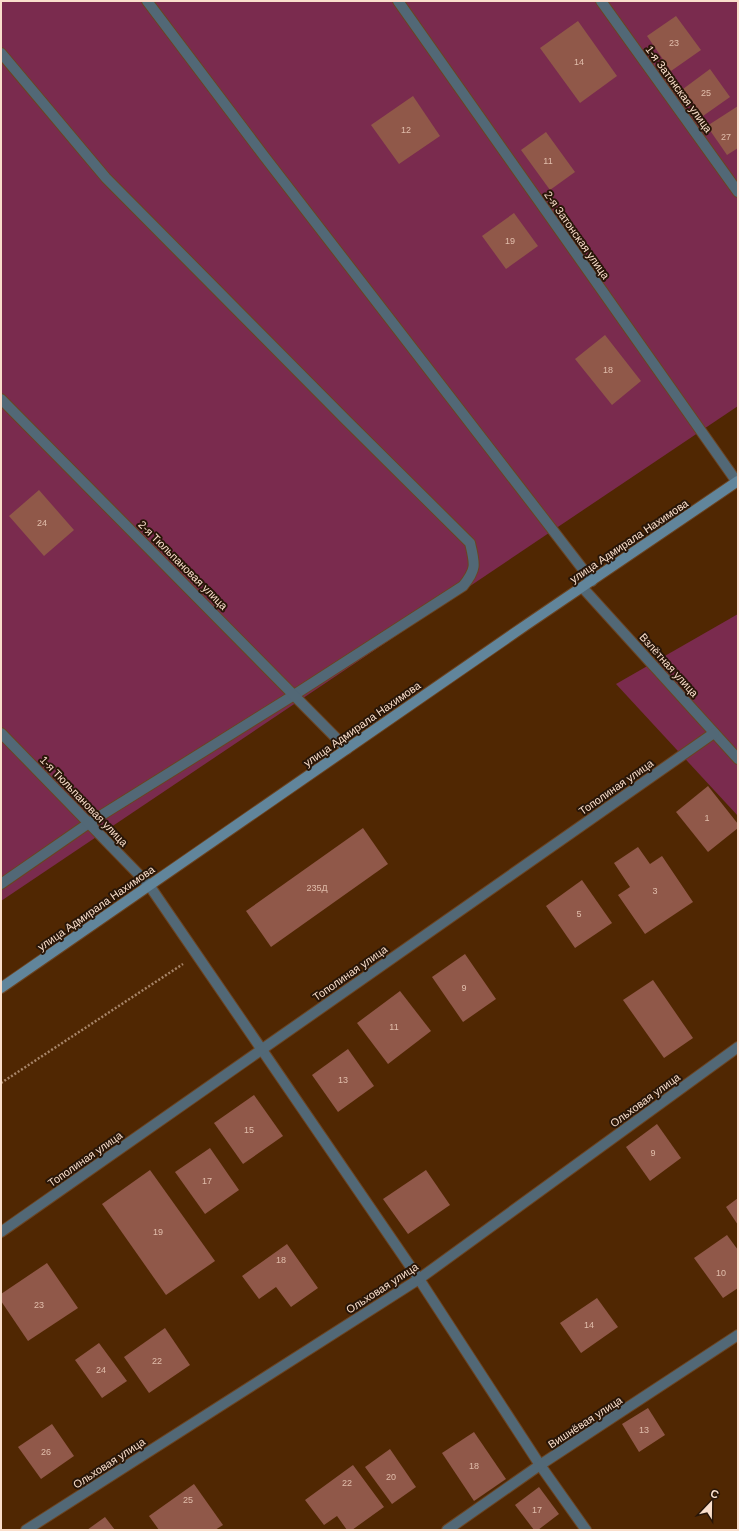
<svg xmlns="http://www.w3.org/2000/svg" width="739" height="1531" viewBox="0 0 739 1531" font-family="Helvetica,sans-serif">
	<rect width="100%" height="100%" fill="#502702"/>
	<g fill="#7a2b4e">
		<path d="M 1,1 L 738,1 L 738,406 L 1,901 Z"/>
		<path d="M 738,614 L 738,816 L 616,684 Z"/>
	</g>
	<g fill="#905849">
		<path d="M 676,16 L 701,50 L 671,71 L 647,36 Z"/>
		<path d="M 578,21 L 617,76 L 580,103 L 540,48 Z"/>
		<path d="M 710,69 L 730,97 L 703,116 L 683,89 Z"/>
		<path d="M 413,96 L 440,136 L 399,164 L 371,125 Z"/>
		<path d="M 738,106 L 738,148 L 727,155 L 707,126 Z"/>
		<path d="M 546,132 L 575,172 L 550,190 L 521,150 Z"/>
		<path d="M 514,213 L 538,246 L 506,269 L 482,236 Z"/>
		<path d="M 605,335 L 641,381 L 612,405 L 575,359 Z"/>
		<path d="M 39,490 L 74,530 L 44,556 L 9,516 Z"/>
		<path d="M 708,786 L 738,824 L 738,828 L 708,852 L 676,812 Z"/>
		<path d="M 363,828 L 388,864 L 271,947 L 246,911 Z"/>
		<path d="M 638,847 L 650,864 L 662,856 L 693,902 L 645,934 L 618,895 L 630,887 L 614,863 Z"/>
		<path d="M 582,880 L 612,923 L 575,948 L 546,906 Z"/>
		<path d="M 465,954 L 496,999 L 463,1022 L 432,977 Z"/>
		<path d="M 653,980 L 693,1038 L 664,1058 L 623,1000 Z"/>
		<path d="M 400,991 L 431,1031 L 388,1064 L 357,1023 Z"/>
		<path d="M 348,1049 L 374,1086 L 338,1112 L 312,1075 Z"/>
		<path d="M 254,1095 L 283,1136 L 243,1164 L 214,1123 Z"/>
		<path d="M 657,1124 L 681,1158 L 650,1181 L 626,1147 Z"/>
		<path d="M 210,1148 L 239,1190 L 205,1214 L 175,1172 Z"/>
		<path d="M 150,1170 L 215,1261 L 166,1295 L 102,1204 Z"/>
		<path d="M 426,1170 L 450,1205 L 408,1234 L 383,1199 Z"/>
		<path d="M 738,1198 L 738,1225 L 726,1207 Z"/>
		<path d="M 727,1235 L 738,1250 L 738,1288 L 723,1298 L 694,1258 Z"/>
		<path d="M 287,1244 L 318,1288 L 291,1307 L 276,1287 L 259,1299 L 242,1276 Z"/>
		<path d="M 47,1263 L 78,1308 L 28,1341 L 1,1301 L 1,1294 Z"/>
		<path d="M 597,1298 L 618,1327 L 581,1353 L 560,1323 Z"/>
		<path d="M 165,1328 L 190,1365 L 149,1393 L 124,1357 Z"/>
		<path d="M 99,1343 L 127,1381 L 102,1398 L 75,1360 Z"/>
		<path d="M 648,1408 L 665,1435 L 639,1452 L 622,1424 Z"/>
		<path d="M 52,1424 L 74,1456 L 41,1479 L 18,1447 Z"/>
		<path d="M 474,1432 L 506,1479 L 474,1501 L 442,1453 Z"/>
		<path d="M 390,1449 L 416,1487 L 392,1504 L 365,1467 Z"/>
		<path d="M 353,1465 L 384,1507 L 352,1530 L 347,1530 L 337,1516 L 324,1525 L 305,1500 Z"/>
		<path d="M 194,1484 L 223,1525 L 215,1530 L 159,1530 L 149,1516 Z"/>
		<path d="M 539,1487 L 559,1514 L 538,1530 L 534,1530 L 515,1505 Z"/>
		<path d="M 105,1517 L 115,1530 L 87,1530 Z"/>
	</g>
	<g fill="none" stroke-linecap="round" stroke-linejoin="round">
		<defs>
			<g id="street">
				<path d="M 147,1 L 264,156 L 592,581"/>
				<path d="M 398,1 L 737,482"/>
				<path d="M 601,1 L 738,192"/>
				<path d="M 1,53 L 106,178 L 345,419 L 470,543 C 475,564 477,569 463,586 L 294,695 L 89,823 L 1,884"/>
				<path d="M 1,399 L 347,749"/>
				<path d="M 582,587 L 738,759"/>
				<path d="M 1,733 L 149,885 L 419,1279 L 540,1465 L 586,1530"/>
				<path d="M 1,1232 L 714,733"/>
				<path d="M 26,1530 L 419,1279 L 738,1047"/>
				<path d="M 447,1530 L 540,1465 L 738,1335"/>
			</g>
			<path id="secondary" d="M 1,988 L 526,625 L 738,481"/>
		</defs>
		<use href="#street" stroke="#6b4422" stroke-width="12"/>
		<use href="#secondary" stroke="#6b4422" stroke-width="12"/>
		<path stroke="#a78569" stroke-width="2.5" stroke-dasharray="2 2" stroke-linecap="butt" d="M 1,1083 L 183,964"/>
		<use href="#street" stroke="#526876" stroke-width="10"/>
		<use href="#secondary" stroke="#61859b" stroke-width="10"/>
	</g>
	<g text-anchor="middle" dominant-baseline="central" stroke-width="4" stroke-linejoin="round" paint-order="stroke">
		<g font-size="9" fill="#e0bdab">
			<text x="674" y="43">23</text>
			<text x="579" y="62">14</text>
			<text x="706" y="93">25</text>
			<text x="406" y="130">12</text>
			<text x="726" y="137">27</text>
			<text x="548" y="161">11</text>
			<text x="510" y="241">19</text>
			<text x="608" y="370">18</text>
			<text x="42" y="523">24</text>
			<text x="707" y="818">1</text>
			<text x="317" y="888">235Д</text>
			<text x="655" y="891">3</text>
			<text x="579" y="914">5</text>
			<text x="464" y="988">9</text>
			<text x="394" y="1027">11</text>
			<text x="343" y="1080">13</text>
			<text x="249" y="1130">15</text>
			<text x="653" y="1153">9</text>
			<text x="207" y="1181">17</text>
			<text x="158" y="1232">19</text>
			<text x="281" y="1260">18</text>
			<text x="721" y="1273">10</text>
			<text x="39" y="1305">23</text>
			<text x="589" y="1325">14</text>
			<text x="157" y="1361">22</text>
			<text x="101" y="1370">24</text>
			<text x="644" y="1430">13</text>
			<text x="46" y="1452">26</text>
			<text x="474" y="1466">18</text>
			<text x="391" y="1477">20</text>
			<text x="347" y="1483">22</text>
			<text x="188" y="1500">25</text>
			<text x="537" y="1510">17</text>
		</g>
		<g font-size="11" fill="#fadfcc" stroke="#291608">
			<text transform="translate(679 89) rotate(54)">1-я Затонская улица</text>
			<text transform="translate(577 235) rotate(55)">2-я Затонская улица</text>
			<text transform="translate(629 541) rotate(-34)">улица Адмирала Нахимова</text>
			<text transform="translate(183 565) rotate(45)">2-я Тюльпановая улица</text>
			<text transform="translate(669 665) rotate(48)">Взлётная улица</text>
			<text transform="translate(362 724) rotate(-35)">улица Адмирала Нахимова</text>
			<text transform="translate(616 787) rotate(-35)">Тополиная улица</text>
			<text transform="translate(84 801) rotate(46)">1-я Тюльпановая улица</text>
			<text transform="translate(96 908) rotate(-35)">улица Адмирала Нахимова</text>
			<text transform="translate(350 973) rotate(-35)">Тополиная улица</text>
			<text transform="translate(645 1100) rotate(-36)">Ольховая улица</text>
			<text transform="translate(85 1159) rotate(-35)">Тополиная улица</text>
			<text transform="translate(382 1288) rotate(-33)">Ольховая улица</text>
			<text transform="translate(585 1422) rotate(-33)">Вишнёвая улица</text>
			<text transform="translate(109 1463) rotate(-33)">Ольховая улица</text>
		</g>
	</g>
	<rect width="739" height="1531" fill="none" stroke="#fadfcc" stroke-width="4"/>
	<g transform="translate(711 1503) rotate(22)" stroke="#291608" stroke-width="3" paint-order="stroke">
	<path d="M0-3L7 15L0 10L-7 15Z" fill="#fadfcc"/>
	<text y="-6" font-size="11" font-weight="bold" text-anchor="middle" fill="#fadfcc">С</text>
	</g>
</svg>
